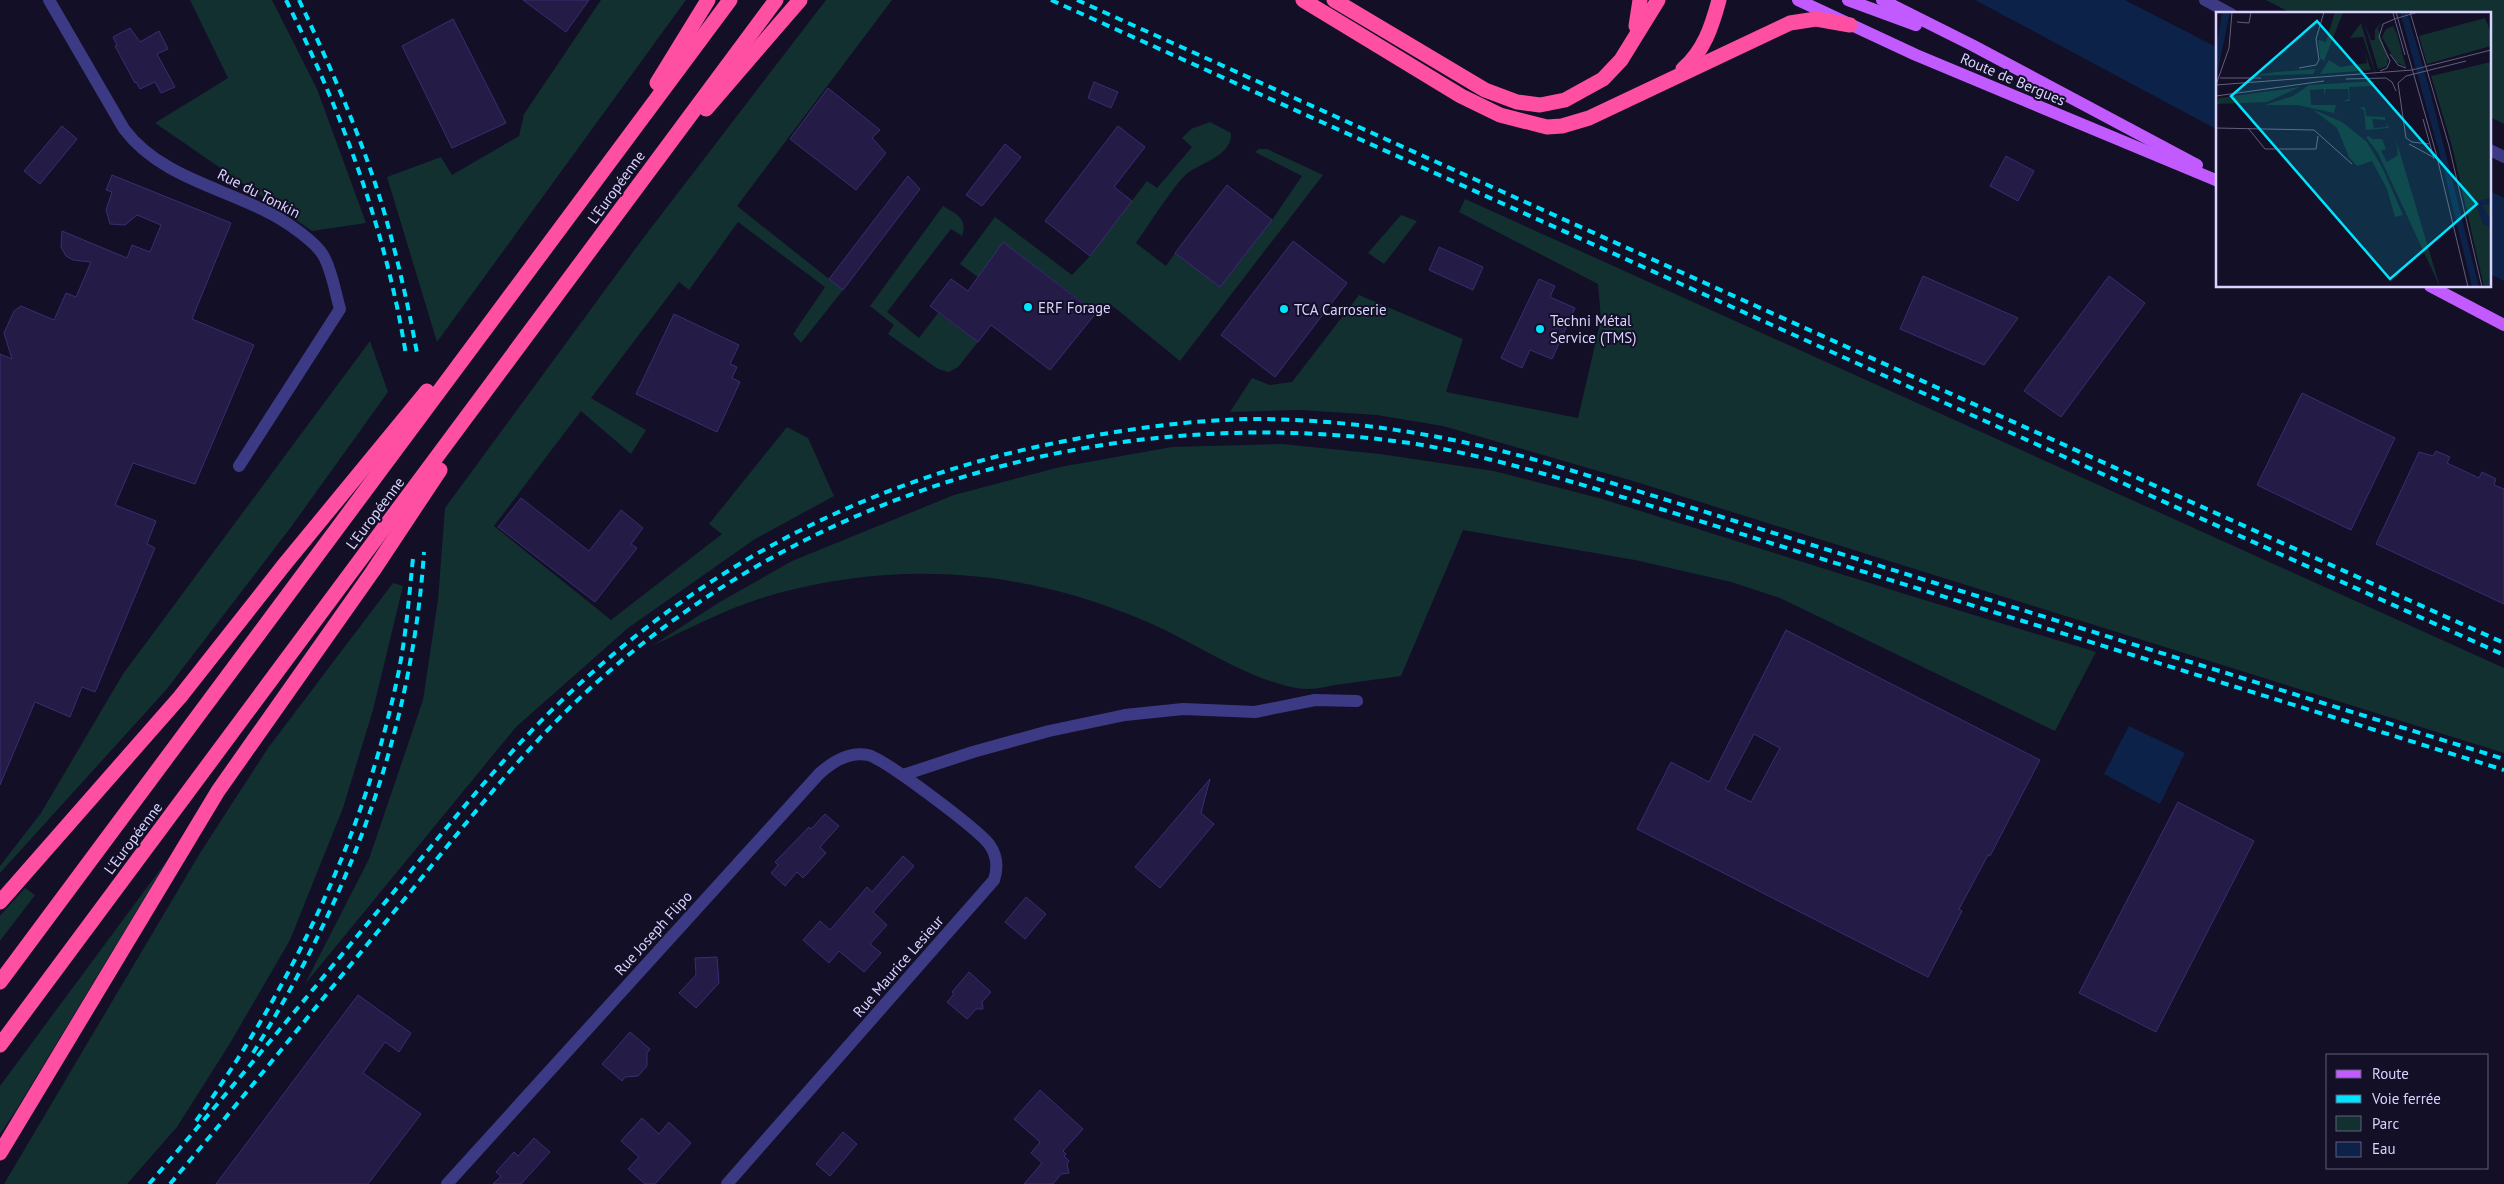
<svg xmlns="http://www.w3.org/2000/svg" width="2504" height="1184" viewBox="0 0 2504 1184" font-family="'PT Sans',sans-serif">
	<rect width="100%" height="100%" fill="#130f26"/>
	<g fill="#12302f">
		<path d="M 190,0 L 272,0 L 317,89 L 366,223 L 312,231 L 155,123 L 228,78 Z"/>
		<path d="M 601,0 L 686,0 L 437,342 L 387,177 L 441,157 L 452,175 L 519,136 L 524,114 Z"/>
		<path d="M 826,0 L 892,0 L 737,206 L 843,290 L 801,343 L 793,334 L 825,287 L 738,222 L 689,290 L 679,282 L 591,398 L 646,430 L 631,454 L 581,411 L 494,526 L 611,620 L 722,534 L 709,524 L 787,427 L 808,438 L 834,496 L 755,539 L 628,628 L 516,727 L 305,984 L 369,859 L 423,700 L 438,600 L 445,508 L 641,241 Z"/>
		<path d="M 2266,0 L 2504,0 L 2504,124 L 2490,117 L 2490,14 L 2293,14 Z"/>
		<path d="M 1210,122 L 1231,133 C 1233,154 1204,162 1189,172 C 1176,181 1147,228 1136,243 L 1166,266 L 1175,253 L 1220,287 L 1272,220 L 1302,176 L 1255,152 L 1259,149 L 1267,149 L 1323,175 L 1180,361 L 1109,303 L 1100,315 L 1003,242 L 978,277 L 960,264 L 995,217 L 1072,275 L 1090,256 L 1147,181 L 1157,188 L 1192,147 L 1182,138 L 1191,129 Z"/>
		<path d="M 1465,199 L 2504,668 L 2504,753 L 1633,481 L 1443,426 L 1377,415 L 1300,410 L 1230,412 L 1252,378 L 1270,385 L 1292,382 L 1359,295 L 1463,339 L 1446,392 L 1578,418 L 1601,319 L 1598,284 L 1459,212 Z"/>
		<path d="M 943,206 C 957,215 968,218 962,236 L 951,229 L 887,312 L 919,338 L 938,313 L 978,342 L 958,367 L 949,372 L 938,369 L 888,334 L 894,325 L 870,306 Z"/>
		<path d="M 1401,215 L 1417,221 L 1384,264 L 1368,253 Z"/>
		<path d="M 370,341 L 388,392 L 291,527 L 166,690 L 0,873 L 0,866 L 41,813 L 123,674 Z"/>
		<path d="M 1282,444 L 1380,454 L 1494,471 L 1599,498 L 1908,595 L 2096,652 L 2055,731 L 1780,598 L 1731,582 L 1635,560 L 1463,530 L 1401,676 C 1379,679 1357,682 1335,685 C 1326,687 1316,689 1307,689 C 1260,687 1195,643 1152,624 C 1028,570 906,559 775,594 C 732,606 692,627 652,646 L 718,603 L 792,561 L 954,495 L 1060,467 L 1172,447 Z"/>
		<path d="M 393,583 L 403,586 L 373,710 L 343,808 L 290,940 L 229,1045 L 177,1127 L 127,1184 L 4,1184 L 200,853 L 268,748 Z"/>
		<path d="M 168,859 L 15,1112 L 0,1134 L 0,1086 Z"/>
		<path d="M 25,888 L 35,895 L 0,941 L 0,916 Z"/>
	</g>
	<g fill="#0c2248">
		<path d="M 1975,0 L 2125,0 L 2218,48 L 2218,130 Z"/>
		<path d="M 2490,191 L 2504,198 L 2504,281 L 2490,274 Z"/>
		<path d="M 2129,726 L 2185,753 L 2160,804 L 2104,774 Z"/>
	</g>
	<g fill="#241b47" stroke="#3b2d73" fill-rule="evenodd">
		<path d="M 523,0 L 589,0 L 566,32 Z"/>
		<path d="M 453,19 L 506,123 L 452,148 L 402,46 Z"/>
		<path d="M 130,28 L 140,42 L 159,31 L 168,49 L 157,54 L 175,87 L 161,93 L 155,82 L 140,89 L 136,82 L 135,83 L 115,46 L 117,45 L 113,37 Z"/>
		<path d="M 1094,82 L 1118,92 L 1111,108 L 1088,98 Z"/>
		<path d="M 828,88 L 880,130 L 872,138 L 886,153 L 856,190 L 790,139 Z"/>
		<path d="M 62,126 L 77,139 L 40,184 L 24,171 Z"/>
		<path d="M 1118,126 L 1145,147 L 1114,187 L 1132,201 L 1090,256 L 1045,221 Z"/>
		<path d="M 1005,144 L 1021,157 L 982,206 L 966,195 Z"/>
		<path d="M 2006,156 L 2034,171 L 2018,201 L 1990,186 Z"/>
		<path d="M 112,175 L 231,223 L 192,319 L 254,345 L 195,484 L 133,463 L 115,505 L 156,521 L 147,544 L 155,548 L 95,692 L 82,687 L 70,717 L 35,702 L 0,785 L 0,354 L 12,359 L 4,333 L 14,311 L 21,306 L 54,320 L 66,293 L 76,297 L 91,262 L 73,260 L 66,256 L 61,247 L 62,231 L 127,258 L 132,245 L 150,252 L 161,225 L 137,215 L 125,225 L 110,224 L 106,210 L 112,192 L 106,190 Z"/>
		<path d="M 908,176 L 920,189 L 843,290 L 829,279 Z"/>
		<path d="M 1227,185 L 1272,220 L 1220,287 L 1175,253 Z"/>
		<path d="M 1293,241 L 1347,283 L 1275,377 L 1221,335 Z"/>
		<path d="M 1003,242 L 1096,313 L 1050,370 L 991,325 L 978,342 L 930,306 L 951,279 L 968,291 Z"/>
		<path d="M 1439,247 L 1483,267 L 1473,290 L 1429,270 Z"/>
		<path d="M 1923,276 L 2018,318 L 1984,365 L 1900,329 Z"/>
		<path d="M 2109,276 L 2145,303 L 2061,417 L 2024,391 Z"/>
		<path d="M 1539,279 L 1555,286 L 1550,297 L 1575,308 L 1552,359 L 1530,350 L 1522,368 L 1501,358 Z"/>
		<path d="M 674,314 L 739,345 L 730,364 L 737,367 L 732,378 L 740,382 L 717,432 L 636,394 Z"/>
		<path d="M 2302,393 L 2395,438 L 2351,530 L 2257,485 Z"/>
		<path d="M 2436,451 L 2450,457 L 2447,463 L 2479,478 L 2482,472 L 2496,479 L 2494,485 L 2504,489 L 2504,604 L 2376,544 L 2419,452 L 2433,456 Z"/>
		<path d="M 521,498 L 589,551 L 621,510 L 643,528 L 631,544 L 637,548 L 595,602 L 498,527 Z"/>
		<path d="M 1786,630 L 2040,760 L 1990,856 L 1988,855 L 1959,909 L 1962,911 L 1928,977 L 1637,829 L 1671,762 L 1709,782 ZM 1754,734 L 1780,748 L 1751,802 L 1725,789 Z"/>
		<path d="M 1210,779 L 1201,813 L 1214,824 L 1160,888 L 1135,867 Z"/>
		<path d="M 2178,802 L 2254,841 L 2156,1032 L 2079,993 Z"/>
		<path d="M 825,814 L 839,826 L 820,847 L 826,853 L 803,878 L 797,872 L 785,886 L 771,873 L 778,865 L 775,862 L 809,827 L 811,829 Z"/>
		<path d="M 903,856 L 914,866 L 873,912 L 887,925 L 870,944 L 881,953 L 864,972 L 839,951 L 829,963 L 803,940 L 820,921 L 830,930 L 867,887 L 872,892 Z"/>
		<path d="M 1026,897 L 1046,914 L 1025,939 L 1005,922 Z"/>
		<path d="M 717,957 L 719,983 L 696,1008 L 679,993 L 696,975 L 695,958 Z"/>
		<path d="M 969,972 L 991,992 L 982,1002 L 983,1009 L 976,1009 L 967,1019 L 947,1002 L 954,994 L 952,992 Z"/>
		<path d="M 358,995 L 411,1033 L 399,1052 L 385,1042 L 363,1073 L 421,1114 L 368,1184 L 216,1184 Z"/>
		<path d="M 630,1032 L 650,1049 L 647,1053 L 647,1066 L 638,1076 L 625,1077 L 622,1081 L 602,1064 Z"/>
		<path d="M 1040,1090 L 1083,1129 L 1063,1151 L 1066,1154 L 1064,1156 L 1069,1161 L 1067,1164 L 1069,1173 L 1061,1174 L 1053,1184 L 1024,1184 L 1042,1163 L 1031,1153 L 1040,1142 L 1014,1119 Z"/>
		<path d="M 642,1118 L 659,1134 L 669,1122 L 691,1143 L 655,1184 L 645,1184 L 628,1169 L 639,1157 L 621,1141 Z"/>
		<path d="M 843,1132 L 857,1144 L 830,1176 L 816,1164 Z"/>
		<path d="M 534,1138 L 550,1152 L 521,1184 L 493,1184 L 501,1176 L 496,1172 L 514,1152 L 518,1156 Z"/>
	</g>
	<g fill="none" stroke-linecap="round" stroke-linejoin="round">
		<g stroke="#3d3a85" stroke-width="12">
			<path d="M 49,0 L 124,129 C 166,185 245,190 298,231 C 307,238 317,245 323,255 C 332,270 335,292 340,309 L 239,466"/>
			<path d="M 2205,0 L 2231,14"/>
			<path d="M 2490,150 L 2504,157"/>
			<path d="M 903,775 L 973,752 L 1049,731 L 1125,715 L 1183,709 L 1255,712 L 1315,700 L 1357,701"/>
			<path d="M 447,1184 L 819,774 C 832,762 849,751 868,755 C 885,759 976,828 989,844 C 997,855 998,868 994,880 L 727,1184"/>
		</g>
		<g stroke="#c25bff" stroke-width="12">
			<path d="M 1798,0 L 1916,55 L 2218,181"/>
			<path d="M 1848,0 L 1916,25"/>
			<path d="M 1882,0 L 1972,45 L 2197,165"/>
			<path d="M 2430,286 L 2504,325"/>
		</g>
		<g stroke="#ff4fa3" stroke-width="15">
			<path d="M 1303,0 L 1461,96 L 1500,115 L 1547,127 L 1562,126 L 1589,118 L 1790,23 L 1816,19 L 1850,25"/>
			<path d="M 1334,0 L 1485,90 L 1517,102 L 1540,105 L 1565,100 L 1603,79 L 1621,60 L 1658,0"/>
			<path d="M 1636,26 L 1640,0"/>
			<path d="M 1683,69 C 1704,51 1712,26 1719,0"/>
			<path d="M 657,83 L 708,0"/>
			<path d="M 706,109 L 800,0"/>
			<path d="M 0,902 L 180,697 L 284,565 L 427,391"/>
			<path d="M 0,982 L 730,0"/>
			<path d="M 0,1045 L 776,0"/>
			<path d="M 0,1153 L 218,791 L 373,571 L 440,470"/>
		</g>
		<g stroke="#00e5ff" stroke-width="4" stroke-dasharray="8 6" stroke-linecap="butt">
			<path d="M 286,0 C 342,113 386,230 406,355"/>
			<path d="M 299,0 C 331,68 361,136 383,208 C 397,256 408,304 417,353"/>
			<path d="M 1051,0 L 2504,655"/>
			<path d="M 1077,0 L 2504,643"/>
			<path d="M 253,1053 C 348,900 412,733 424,552"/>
			<path d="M 196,1121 C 291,987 364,837 398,675 C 406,636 409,597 413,558"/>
			<path d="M 149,1184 C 233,1087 315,987 397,888 C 448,826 498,763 555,707 C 700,566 868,479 1065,441 C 1127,429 1190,420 1253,419 C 1356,419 1459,437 1557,466 L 2504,759"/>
			<path d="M 170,1184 C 252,1087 331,988 412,890 C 466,823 520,754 583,695 C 804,487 1119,399 1416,444 C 1476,454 1535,471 1593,488 L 2504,770"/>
		</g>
	</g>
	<g fill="#00e5ff" stroke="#130f26" stroke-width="2">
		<circle cx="1028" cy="307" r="5"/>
		<circle cx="1284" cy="309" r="5"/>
		<circle cx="1540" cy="329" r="5"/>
	</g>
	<g text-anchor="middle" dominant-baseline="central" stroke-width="4" stroke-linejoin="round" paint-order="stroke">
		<g font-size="15" fill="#d9d4ff" stroke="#130f26">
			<text transform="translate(2013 79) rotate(23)">Route de Bergues</text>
			<text transform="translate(616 187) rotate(-54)">L'Européenne</text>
			<text transform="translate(259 193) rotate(27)">Rue du Tonkin</text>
			<text transform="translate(375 513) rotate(-53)">L'Européenne</text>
			<text transform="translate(133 838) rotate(-53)">L'Européenne</text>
			<text transform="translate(653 933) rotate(-48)">Rue Joseph Flipo</text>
			<text transform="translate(898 966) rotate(-49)">Rue Maurice Lesieur</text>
		</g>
		<g font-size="15" fill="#d9d4ff" stroke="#130f26" text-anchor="start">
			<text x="1038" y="307">ERF Forage</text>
			<text x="1294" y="309">TCA Carroserie</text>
			<text x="1550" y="320">Techni Métal<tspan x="1550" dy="17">Service (TMS)</tspan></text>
		</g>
	</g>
	<g transform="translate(2216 12)">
		<rect width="275" height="275" fill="#130f26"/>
		<path d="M 119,0 L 127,0 L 126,3 L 108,49 L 104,46 L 102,28 L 110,30 ZM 269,6 L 275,21 L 275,34 L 211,52 L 203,24 ZM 148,10 L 155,28 L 159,28 L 159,18 L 166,10 L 162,17 L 172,45 L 171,54 L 162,57 ZM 145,11 L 163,73 L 147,25 L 134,26 ZM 177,14 L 181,22 L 190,55 L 180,50 L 166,25 L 170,17 ZM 149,41 L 155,58 L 104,62 L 113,48 L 124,55 L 151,51 ZM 275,50 L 275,275 L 268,275 L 236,134 L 215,64 ZM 100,57 L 97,62 L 33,64 L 60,60 ZM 158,69 L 159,74 L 133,75 L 134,89 L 127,89 L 133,87 L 132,77 L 110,77 L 108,83 L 108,77 L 94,78 L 95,93 L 120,93 L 118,101 L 81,93 L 49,93 L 77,84 L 93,73 ZM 84,75 L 51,90 L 0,92 L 3,86 ZM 149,95 L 150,104 L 169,105 L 169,108 L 156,107 L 158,116 L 171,115 L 170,110 L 173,116 L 150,118 L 148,98 L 143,96 ZM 96,97 L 126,110 L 151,130 L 167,157 L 187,203 L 179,205 L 171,177 L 156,149 L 141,154 L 133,145 L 121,116 ZM 153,124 L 156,127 L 166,127 L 170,137 L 165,139 L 171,150 L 182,143 L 180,128 L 224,275 L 162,141 L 150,125 Z" fill="#12302f"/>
		<path d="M 6,0 L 14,0 L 0,68 L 0,39 ZM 184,0 L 191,0 L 214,79 L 263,275 L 256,275 L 226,151 ZM 275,186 L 275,192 L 266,193 L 275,209 L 273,215 L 267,212 L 260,193 L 264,188 Z" fill="#0c2248"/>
		<path fill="none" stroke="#625e7d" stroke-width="1" d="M 180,0 L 220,141 L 252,275M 194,0 L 233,134 L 266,275M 177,1 L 189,43M 182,6 L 202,0M 21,10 L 33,11 L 35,0M 167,12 L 181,6M 174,42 L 182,53 L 190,56M 83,56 L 100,53 L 103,48 L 100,27 L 108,0M 164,59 L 171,56 L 174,49 L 163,25 L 167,12M 4,66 L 45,66M 130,67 L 170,66 L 176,70 L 180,79M 0,73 L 13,36 L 16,0M 0,73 L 196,58 L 275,38M 0,84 L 108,69M 207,107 L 218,147M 0,116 L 98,118 L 136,152M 32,116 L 49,137 L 100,137 L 102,124M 193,132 L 217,145M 213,132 L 196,130 L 190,126 L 182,71 L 190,64 L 250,49"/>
		<path fill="#00e5ff" fill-opacity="0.15" stroke="#00e5ff" stroke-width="2.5" d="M 101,9 L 261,192 L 174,267 L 15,84 Z"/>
		<rect width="275" height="275" fill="none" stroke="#d9d4ff" stroke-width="2.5"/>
	</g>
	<rect x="2326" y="1054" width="162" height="115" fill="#130f26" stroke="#625e7d"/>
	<rect x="2336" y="1070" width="25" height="8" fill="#c25bff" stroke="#625e7d"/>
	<text x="2372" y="1079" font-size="15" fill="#d9d4ff">Route</text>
	<rect x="2336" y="1095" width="25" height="8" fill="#00e5ff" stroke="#625e7d"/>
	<text x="2372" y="1104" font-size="15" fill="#d9d4ff">Voie ferrée</text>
	<rect x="2336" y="1116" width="25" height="15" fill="#12302f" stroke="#625e7d"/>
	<text x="2372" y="1129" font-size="15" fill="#d9d4ff">Parc</text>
	<rect x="2336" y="1142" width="25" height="15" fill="#0c2248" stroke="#625e7d"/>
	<text x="2372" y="1154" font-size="15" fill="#d9d4ff">Eau</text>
</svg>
